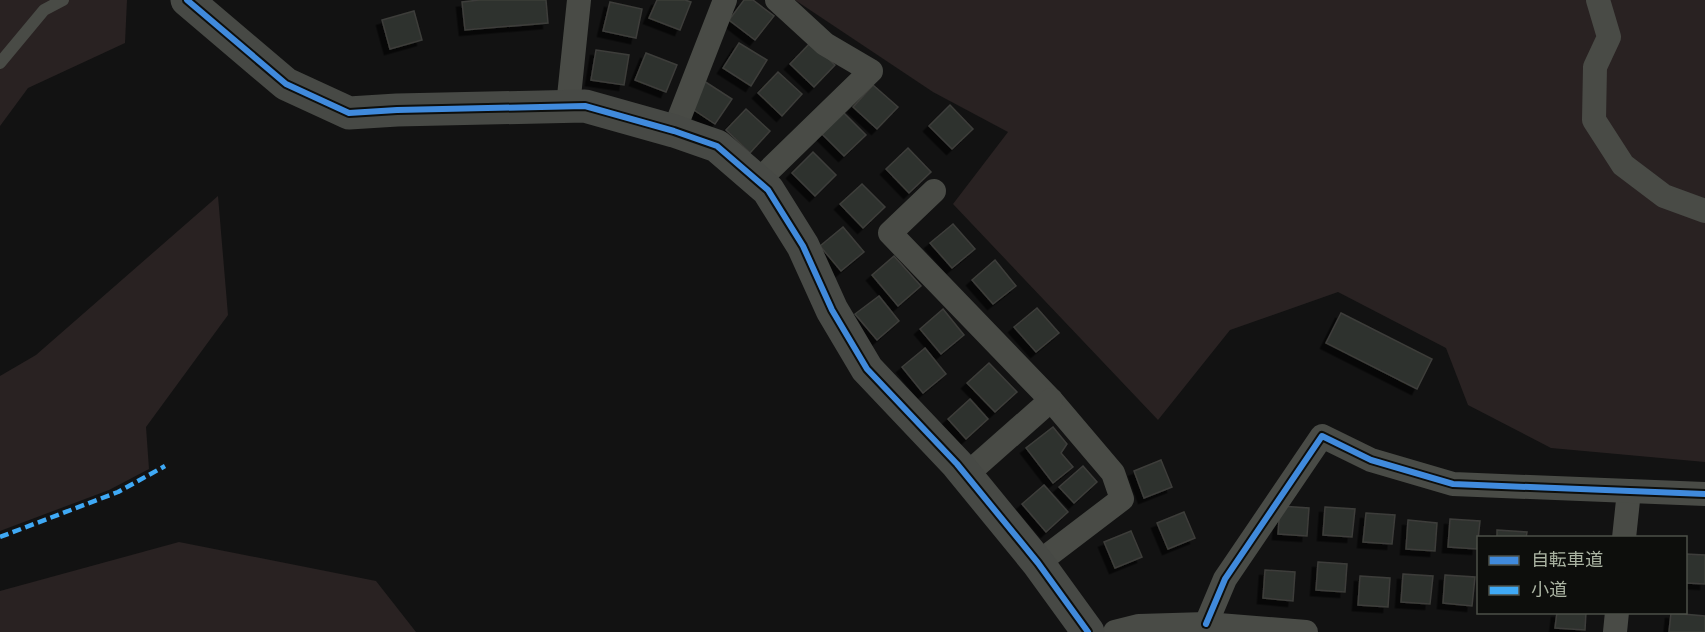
<svg xmlns="http://www.w3.org/2000/svg" width="1705" height="632" viewBox="0 0 1705 632" font-family="Arial,'Noto Sans JP',sans-serif">
	<defs>
		<filter id="shadow"><feDropShadow dx="-5.5" dy="5.5" stdDeviation="0" flood-color="#0009"/></filter>
	</defs>
	<rect width="100%" height="100%" fill="#121212"/>
	<g fill="#292222">
		<path d="M 0,0 L 127,0 L 125,43 L 28,88 L 0,126 Z"/>
		<path d="M 795,0 L 1705,0 L 1705,462 L 1551,448 L 1468,405 L 1446,348 L 1338,292 L 1230,330 L 1158,420 L 953,204 L 1008,132 L 933,92 Z"/>
		<path d="M 218,196 L 228,315 L 146,427 L 149,469 L 109,490 L 0,531 L 0,376 L 36,355 Z"/>
		<path d="M 179,542 L 376,581 L 416,632 L 0,632 L 0,591 Z"/>
	</g>
	<g fill="#2f302e" stroke="#3d3e3a" stroke-width="1.5" filter="url(#shadow)">
		<path d="M 479,0 L 546,0 L 548,23 L 465,30 L 462,2 Z"/>
		<path d="M 657,0 L 685,0 L 691,2 L 680,30 L 649,18 Z"/>
		<path d="M 744,0 L 753,0 L 774,16 L 755,40 L 729,20 Z"/>
		<path d="M 610,2 L 642,9 L 636,38 L 603,31 Z"/>
		<path d="M 414,11 L 422,40 L 390,49 L 382,20 Z"/>
		<path d="M 811,42 L 835,65 L 814,87 L 790,64 Z"/>
		<path d="M 739,43 L 767,60 L 751,86 L 723,68 Z"/>
		<path d="M 596,50 L 629,55 L 624,85 L 591,80 Z"/>
		<path d="M 646,53 L 677,65 L 666,92 L 635,80 Z"/>
		<path d="M 778,72 L 802,94 L 782,116 L 758,93 Z"/>
		<path d="M 704,81 L 732,99 L 715,124 L 688,106 Z"/>
		<path d="M 873,85 L 898,107 L 877,129 L 853,107 Z"/>
		<path d="M 950,105 L 973,129 L 952,149 L 929,126 Z"/>
		<path d="M 746,109 L 770,131 L 750,153 L 726,130 Z"/>
		<path d="M 843,112 L 866,135 L 844,156 L 821,133 Z"/>
		<path d="M 908,148 L 931,172 L 909,193 L 886,169 Z"/>
		<path d="M 813,152 L 836,175 L 815,196 L 792,173 Z"/>
		<path d="M 862,184 L 885,207 L 863,228 L 840,204 Z"/>
		<path d="M 953,224 L 975,249 L 952,268 L 930,243 Z"/>
		<path d="M 843,227 L 864,252 L 841,271 L 820,246 Z"/>
		<path d="M 894,256 L 921,286 L 898,306 L 872,275 Z"/>
		<path d="M 995,260 L 1016,286 L 993,304 L 972,280 Z"/>
		<path d="M 879,296 L 899,321 L 877,340 L 855,314 Z"/>
		<path d="M 1037,308 L 1059,333 L 1036,352 L 1014,327 Z"/>
		<path d="M 943,309 L 964,335 L 941,354 L 920,329 Z"/>
		<path d="M 1341,313 L 1432,359 L 1417,389 L 1326,343 Z"/>
		<path d="M 925,348 L 946,374 L 923,393 L 902,367 Z"/>
		<path d="M 989,363 L 1017,392 L 995,412 L 967,383 Z"/>
		<path d="M 970,399 L 988,419 L 966,439 L 948,419 Z"/>
		<path d="M 1053,427 L 1067,444 L 1061,453 L 1073,467 L 1053,483 L 1026,448 Z"/>
		<path d="M 1161,460 L 1172,487 L 1144,498 L 1134,471 Z"/>
		<path d="M 1083,466 L 1097,482 L 1074,503 L 1059,487 Z"/>
		<path d="M 1044,485 L 1068,512 L 1046,532 L 1022,504 Z"/>
		<path d="M 1280,506 L 1309,508 L 1307,536 L 1278,534 Z"/>
		<path d="M 1325,507 L 1355,509 L 1352,537 L 1323,535 Z"/>
		<path d="M 1184,512 L 1195,538 L 1168,549 L 1157,523 Z"/>
		<path d="M 1366,513 L 1395,515 L 1392,544 L 1363,542 Z"/>
		<path d="M 1450,519 L 1480,521 L 1477,549 L 1448,547 Z"/>
		<path d="M 1408,520 L 1437,523 L 1435,551 L 1406,549 Z"/>
		<path d="M 1497,530 L 1527,532 L 1526,538 L 1497,538 Z"/>
		<path d="M 1131,531 L 1142,557 L 1115,568 L 1104,542 Z"/>
		<path d="M 1686,554 L 1705,555 L 1705,584 L 1686,583 Z"/>
		<path d="M 1318,562 L 1347,564 L 1345,592 L 1316,590 Z"/>
		<path d="M 1265,570 L 1295,572 L 1293,601 L 1263,598 Z"/>
		<path d="M 1403,574 L 1433,576 L 1430,604 L 1401,602 Z"/>
		<path d="M 1445,575 L 1475,577 L 1472,606 L 1443,603 Z"/>
		<path d="M 1360,576 L 1390,578 L 1388,607 L 1358,605 Z"/>
		<path d="M 1557,612 L 1586,612 L 1585,630 L 1555,628 Z"/>
		<path d="M 1671,613 L 1705,616 L 1705,632 L 1669,632 Z"/>
	</g>
	<g fill="none" stroke-linecap="round" stroke-linejoin="round">
		<path stroke="#494b46" stroke-width="12" d="M 0,63 L 44,10 L 63,0"/>
		<g stroke="#494b46" stroke-width="24">
			<path d="M 1598,0 L 1609,37 L 1595,67 L 1594,120 L 1623,165 L 1664,196 L 1705,211"/>
			<path d="M 568,106 L 579,0"/>
			<path d="M 674,131 L 725,0"/>
			<path d="M 758,181 L 871,71 L 825,44 L 777,0"/>
			<path d="M 934,191 L 890,233 L 1051,400 L 1113,473 L 1122,499 L 1038,563"/>
			<path d="M 966,475 L 1051,400"/>
			<path d="M 1624,538 L 1629,491"/>
			<path d="M 1206,624 L 1225,579 L 1322,436 L 1371,460 L 1453,484 L 1705,494"/>
			<path d="M 1115,632 L 1139,626 L 1206,624 L 1306,632"/>
			<path d="M 1615,632 L 1617,612"/>
		</g>
		<path stroke="#474945" stroke-width="33" d="M 187,0 L 286,84 L 349,113 L 397,110 L 585,106 L 674,131 L 717,146 L 768,190 L 803,246 L 832,310 L 867,369 L 957,464 L 1038,563 L 1088,632"/>
		<path stroke="#3fa9f5" stroke-width="4.5" stroke-dasharray="9 4.5" stroke-linecap="butt" d="M 0,537 L 118,492 L 165,466"/>
		<defs>
			<g id="cycleway">
				<path d="M 187,0 L 286,84 L 349,113 L 397,110 L 585,106 L 674,131 L 717,146 L 768,190 L 803,246 L 832,310 L 867,369 L 957,464 L 1038,563 L 1088,632"/>
				<path d="M 1206,624 L 1225,579 L 1322,436 L 1371,460 L 1453,484 L 1705,494"/>
			</g>
		</defs>
		<use href="#cycleway" stroke="#0d0e0c" stroke-width="10"/>
		<use href="#cycleway" stroke="#408adc" stroke-width="6"/>
	</g>
	<rect x="1477" y="536" width="210" height="78" fill="#0d0e0c" stroke="#4c5048" stroke-width="1.5"/>
	<rect x="1489" y="556" width="30" height="9" fill="#408adc" stroke="#4c5048" stroke-width="1.5"/>
	<text x="1531" y="566" font-size="18" fill="#abb4a3">自転車道</text>
	<rect x="1489" y="586" width="30" height="9" fill="#3fa9f5" stroke="#4c5048" stroke-width="1.5"/>
	<text x="1531" y="596" font-size="18" fill="#abb4a3">小道</text>
</svg>
